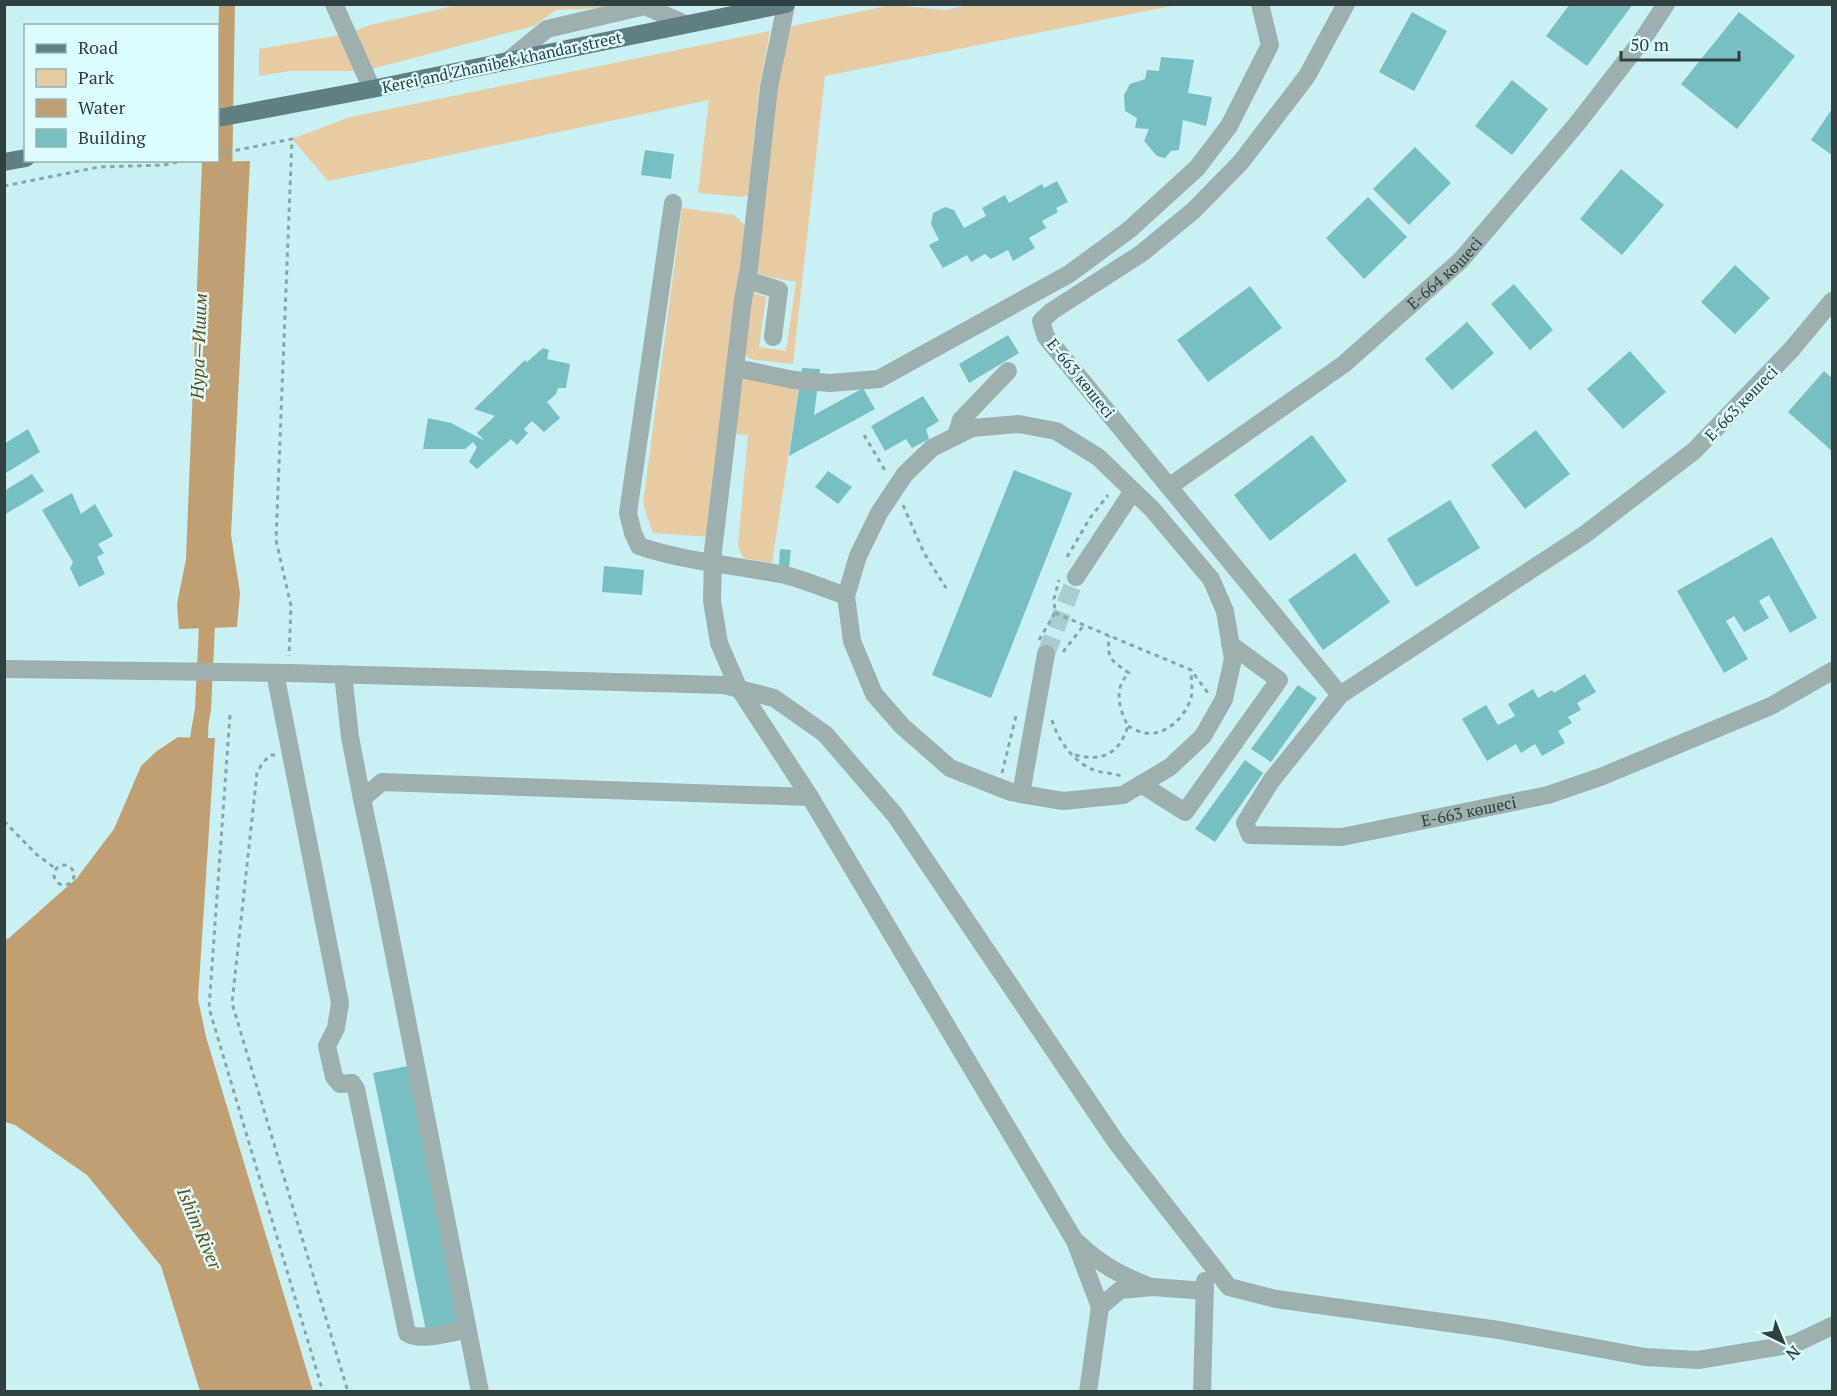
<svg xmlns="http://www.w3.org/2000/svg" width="1837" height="1396" viewBox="0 0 1837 1396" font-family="'PT Serif',serif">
	<rect width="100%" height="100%" fill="#c9f0f3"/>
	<g fill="#e7cba3">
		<path d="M 973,4 L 1176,5 L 825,76 L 793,364 L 750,359 L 743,352 L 741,375 L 800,380 L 772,563 L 743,558 L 738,545 L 748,435 L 733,434 L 751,292 L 766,297 L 759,347 L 786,351 L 796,282 L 769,277 L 753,271 L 783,28 L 891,5 L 945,10 Z"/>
		<path d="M 458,5 L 672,5 L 556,10 L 534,26 L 364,71 L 290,71 L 259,76 L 259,49 L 347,34 L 370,25 Z"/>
		<path d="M 770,31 L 759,89 L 748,195 L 742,197 L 698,193 L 709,100 L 328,181 L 292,139 L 350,117 Z"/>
		<path d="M 682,208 L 734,215 L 746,226 L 711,537 L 653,533 L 643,504 Z"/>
	</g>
	<g fill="#c0a072">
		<path d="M 250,161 L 231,535 L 240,593 L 237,627 L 179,629 L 177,604 L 186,559 L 202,162 Z"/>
		<path d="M 198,709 L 209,710 L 208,738 L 215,738 L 198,999 L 206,1037 L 313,1391 L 200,1391 L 161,1266 L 87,1175 L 15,1125 L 5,1122 L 5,940 L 9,938 L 77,878 L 114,829 L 141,766 L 157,751 L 178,737 L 198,738 Z"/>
	</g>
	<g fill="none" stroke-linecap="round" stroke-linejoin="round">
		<g stroke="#c0a072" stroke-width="16">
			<path d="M 224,184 L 227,4"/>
			<path d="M 198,738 L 203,709 L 208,605"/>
		</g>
	</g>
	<g fill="#78bfc3">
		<path d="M 1570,4 L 1633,4 L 1587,66 L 1546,36 Z"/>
		<path d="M 1412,12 L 1447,31 L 1414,91 L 1379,72 Z"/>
		<path d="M 1739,12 L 1795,56 L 1737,129 L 1681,84 Z"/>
		<path d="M 1161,57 L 1194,60 L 1188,93 L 1212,97 L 1206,126 L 1183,120 L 1179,150 L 1171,151 L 1165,158 L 1157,156 L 1144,141 L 1149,129 L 1135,128 L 1137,118 L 1125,111 L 1124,95 L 1130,84 L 1145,79 L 1147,70 L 1159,71 Z"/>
		<path d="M 1512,80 L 1548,109 L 1512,155 L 1475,126 Z"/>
		<path d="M 1832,109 L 1832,155 L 1811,140 Z"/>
		<path d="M 1415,147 L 1451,183 L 1409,225 L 1373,189 Z"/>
		<path d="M 645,150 L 674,154 L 671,179 L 641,175 Z"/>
		<path d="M 1621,169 L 1664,205 L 1622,255 L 1580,219 Z"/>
		<path d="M 1057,181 L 1068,202 L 1056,208 L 1058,212 L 1042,221 L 1046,228 L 1029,238 L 1035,248 L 1013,261 L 1008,250 L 991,259 L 985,254 L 971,262 L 967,255 L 943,268 L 929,245 L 939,240 L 931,224 L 933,213 L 945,207 L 954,210 L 964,228 L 986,216 L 982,208 L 1005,195 L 1009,203 L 1042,184 L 1044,188 Z"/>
		<path d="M 1368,197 L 1407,237 L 1364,279 L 1326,238 Z"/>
		<path d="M 1735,265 L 1770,298 L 1735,334 L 1701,302 Z"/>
		<path d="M 1514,284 L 1553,330 L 1530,350 L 1491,304 Z"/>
		<path d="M 1250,286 L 1282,328 L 1208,382 L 1177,340 Z"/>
		<path d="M 1467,322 L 1494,353 L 1452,390 L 1425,359 Z"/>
		<path d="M 1008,335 L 1019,353 L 969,383 L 959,364 Z"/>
		<path d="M 543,348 L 549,350 L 547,359 L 570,364 L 566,388 L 558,388 L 556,394 L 547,402 L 560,418 L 544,432 L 532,421 L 524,429 L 528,433 L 517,445 L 511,439 L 477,469 L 469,462 L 477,447 L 473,442 L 465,449 L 423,449 L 428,418 L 451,423 L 485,441 L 477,433 L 495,416 L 474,409 L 525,360 L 527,362 Z"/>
		<path d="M 1630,351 L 1666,392 L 1623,429 L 1587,389 Z"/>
		<path d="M 802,368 L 820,369 L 814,415 L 863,388 L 875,409 L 789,456 Z"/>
		<path d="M 1824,371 L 1832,378 L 1832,451 L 1788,412 Z"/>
		<path d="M 923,396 L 939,421 L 926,429 L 929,439 L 912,448 L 906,439 L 885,451 L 871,426 Z"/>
		<path d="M 28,429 L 40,452 L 4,474 L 4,444 Z"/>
		<path d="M 1536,430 L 1570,474 L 1525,509 L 1491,465 Z"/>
		<path d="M 1312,435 L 1347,481 L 1270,541 L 1234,495 Z"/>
		<path d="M 1014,470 L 1072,493 L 991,698 L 932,675 Z"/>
		<path d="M 828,471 L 852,487 L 838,504 L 815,487 Z"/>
		<path d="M 32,474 L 44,491 L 4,515 L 4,491 Z"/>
		<path d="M 72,493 L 81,514 L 95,504 L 113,536 L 98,544 L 104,553 L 97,557 L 105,574 L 79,587 L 70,568 L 73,562 L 42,510 Z"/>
		<path d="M 1450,500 L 1480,548 L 1416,587 L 1387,539 Z"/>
		<path d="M 1772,537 L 1817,618 L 1790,633 L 1769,595 L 1759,601 L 1769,618 L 1744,632 L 1734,616 L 1726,621 L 1748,659 L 1724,673 L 1677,591 Z"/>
		<path d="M 780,549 L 791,550 L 789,567 L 779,566 Z"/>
		<path d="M 1355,553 L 1390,602 L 1323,650 L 1288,600 Z"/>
		<path d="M 604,566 L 644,570 L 642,595 L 602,592 Z"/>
		<path d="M 1585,674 L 1596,692 L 1577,703 L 1581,710 L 1568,717 L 1572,723 L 1558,731 L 1565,743 L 1542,756 L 1535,744 L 1521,753 L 1516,744 L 1487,761 L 1462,719 L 1486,705 L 1498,725 L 1515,716 L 1508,704 L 1533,689 L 1538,698 L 1552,690 L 1554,693 Z"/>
		<path d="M 1298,685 L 1317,698 L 1271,762 L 1251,749 Z"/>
		<path d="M 1245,760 L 1263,773 L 1215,842 L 1195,829 Z"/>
		<path d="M 408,1066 L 460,1324 L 426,1331 L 373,1073 Z"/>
	</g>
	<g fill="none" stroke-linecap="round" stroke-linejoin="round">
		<path stroke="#aacdcf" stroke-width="18" stroke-dasharray="18 9" stroke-linecap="butt" d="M 1046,654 L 1076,577"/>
		<g stroke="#89a7a9" stroke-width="3" stroke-dasharray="4.5 4.5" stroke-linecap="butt">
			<path d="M 218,154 L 292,139 L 276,540 L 291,606 L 289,656"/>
			<path d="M 4,186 L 99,167 L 164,165 L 187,160"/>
			<path d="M 864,435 L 886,472"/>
			<path d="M 903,505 L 924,553 L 946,588"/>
			<path d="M 1067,557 L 1090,518 L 1108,495"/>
			<path d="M 1055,613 L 1191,670 L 1208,693"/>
			<path d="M 1039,640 L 1055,613 L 1054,599 L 1059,580"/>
			<path d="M 1063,652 L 1084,625"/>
			<path d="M 230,715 L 209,1008 L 323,1392"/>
			<path d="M 1052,720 C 1058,740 1071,758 1089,768 C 1098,773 1112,773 1122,776"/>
			<path d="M 1128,726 C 1132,728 1137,731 1141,732 C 1163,739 1185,718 1191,698 C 1193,690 1191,679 1191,670"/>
			<path d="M 275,755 L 270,755 L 262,764 L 257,773 L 232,1003 L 348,1392"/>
			<path d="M 1075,755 C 1103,762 1119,754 1128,726 C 1119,709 1113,688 1129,673 C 1111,660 1107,660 1109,636"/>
			<path d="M 1002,773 L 1017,712"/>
			<path d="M 4,821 L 36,854 L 56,869"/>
			<circle cx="64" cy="875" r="10"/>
		</g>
		<g stroke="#9eafb0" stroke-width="18">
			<path d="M 334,4 L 372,89"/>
			<path d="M 786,5 L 769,87 L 749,268 L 743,300 L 713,551 L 712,601 L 719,643 L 738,687 L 810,797 L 1075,1241 L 1100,1307"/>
			<path d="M 508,61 L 547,29 L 645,6 L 685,24"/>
			<path d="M 673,203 L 628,513 L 633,533 L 639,546 C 686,562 736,565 785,575 C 805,580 826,589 846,596 L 852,641 L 874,694 L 902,726 L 950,768 L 1011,792 L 1021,794 L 1063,801 L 1123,795 L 1170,767 L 1203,736 L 1215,715 L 1224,699 L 1233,659 L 1225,611 L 1211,579 L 1152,509 L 1098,457 L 1056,431 L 1019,424 L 972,428 L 932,448 L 905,474 L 879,513 L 858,556 L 846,596"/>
			<path d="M 747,280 L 779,290 L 773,337"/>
			<path id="s1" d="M 1832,301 L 1791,350 L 1694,451 L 1584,535 L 1340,695 L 1271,781 L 1245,823 L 1250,835 L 1342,837 L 1548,795 L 1603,776 L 1771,706 L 1832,671"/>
			<path d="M 736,368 L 794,380 L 830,383 L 879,379 L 1069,274 L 1129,230 L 1197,168 L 1229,126 L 1270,45 L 1260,4"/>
			<path d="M 956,436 L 961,420 L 1008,371"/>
			<path id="s2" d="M 1170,486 L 1344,364 L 1461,260 L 1576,125 L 1643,39 L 1666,4"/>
			<path d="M 1076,577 L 1133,491"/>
			<path d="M 4,669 L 288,673 L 724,685 L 774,698 L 825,734 L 895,815 L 1116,1142 L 1229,1287 L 1276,1299 L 1499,1330 L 1645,1357 L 1698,1360 L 1794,1344 L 1832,1326"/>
			<path d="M 275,673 L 340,1003 L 336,1028 L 327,1046 L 334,1077 L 340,1084 L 352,1083 L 356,1089 L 407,1333 C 419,1342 452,1332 466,1330"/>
			<path d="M 343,674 L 350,737 L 362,799 L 381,888 L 480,1392"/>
			<path d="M 1340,695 L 1046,337 L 1041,321 L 1052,311 L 1142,253 L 1194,210 L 1241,162 L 1307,76 L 1346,4"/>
			<path d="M 1141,784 L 1185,812 L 1279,680 L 1230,644"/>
			<path d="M 1021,794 L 1046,654"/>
			<path d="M 362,799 L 382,782 L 810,797"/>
			<path d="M 1078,1243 C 1101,1265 1119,1274 1148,1286"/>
			<path d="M 1088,1392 L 1100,1307 L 1120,1290 L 1153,1287 L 1205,1291"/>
			<path d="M 1202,1392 L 1205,1281"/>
		</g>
		<g stroke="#617f80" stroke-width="18">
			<path d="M 218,118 L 372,89 L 786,4"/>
			<path d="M 4,162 L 26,158"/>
		</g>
	</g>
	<g text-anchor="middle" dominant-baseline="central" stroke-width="5" stroke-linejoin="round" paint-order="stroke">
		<g font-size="16" fill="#304041" stroke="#ddfcfe">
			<text transform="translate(502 62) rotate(-12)">Kerei and Zhanibek khandar street</text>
			<text stroke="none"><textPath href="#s2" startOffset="348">Е-664 көшесі</textPath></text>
			<text transform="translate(1081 378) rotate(51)">Е-663 көшесі</text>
			<text transform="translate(1741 403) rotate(-46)">Е-663 көшесі</text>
			<text stroke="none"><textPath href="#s1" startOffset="1028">Е-663 көшесі</textPath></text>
		</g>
		<g font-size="18" font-style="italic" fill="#6a4a13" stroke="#ddfcfe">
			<text transform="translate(198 346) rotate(-88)">Нура—Ишим</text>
			<text transform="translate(200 1228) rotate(67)">Ishim River</text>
		</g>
	</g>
	<rect width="1837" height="1396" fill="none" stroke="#304041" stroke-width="12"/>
	<rect x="24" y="24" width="195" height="138" fill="#ddfcfe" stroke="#98b1b2" stroke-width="1.5"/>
	<rect x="36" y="44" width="30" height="9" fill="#617f80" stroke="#98b1b2" stroke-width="1.5"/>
	<text x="78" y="54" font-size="18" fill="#304041">Road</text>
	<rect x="36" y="69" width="30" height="18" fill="#e7cba3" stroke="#98b1b2" stroke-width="1.5"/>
	<text x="78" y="84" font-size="18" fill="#304041">Park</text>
	<rect x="36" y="99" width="30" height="18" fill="#c0a072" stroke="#98b1b2" stroke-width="1.5"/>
	<text x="78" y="114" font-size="18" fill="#304041">Water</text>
	<rect x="36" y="129" width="30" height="18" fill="#78bfc3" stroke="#98b1b2" stroke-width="1.5"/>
	<text x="78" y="144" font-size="18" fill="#304041">Building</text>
	<g transform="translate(1783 1342) rotate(137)" stroke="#ddfcfe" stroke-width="4.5" paint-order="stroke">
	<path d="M0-4.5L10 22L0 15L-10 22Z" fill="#304041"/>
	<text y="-9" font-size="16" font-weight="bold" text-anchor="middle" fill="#304041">N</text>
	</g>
	<path d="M1621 51v9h118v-9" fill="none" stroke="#304041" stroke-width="3"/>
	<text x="1630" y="51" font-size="18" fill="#304041" stroke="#ddfcfe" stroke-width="4.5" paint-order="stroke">50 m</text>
</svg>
